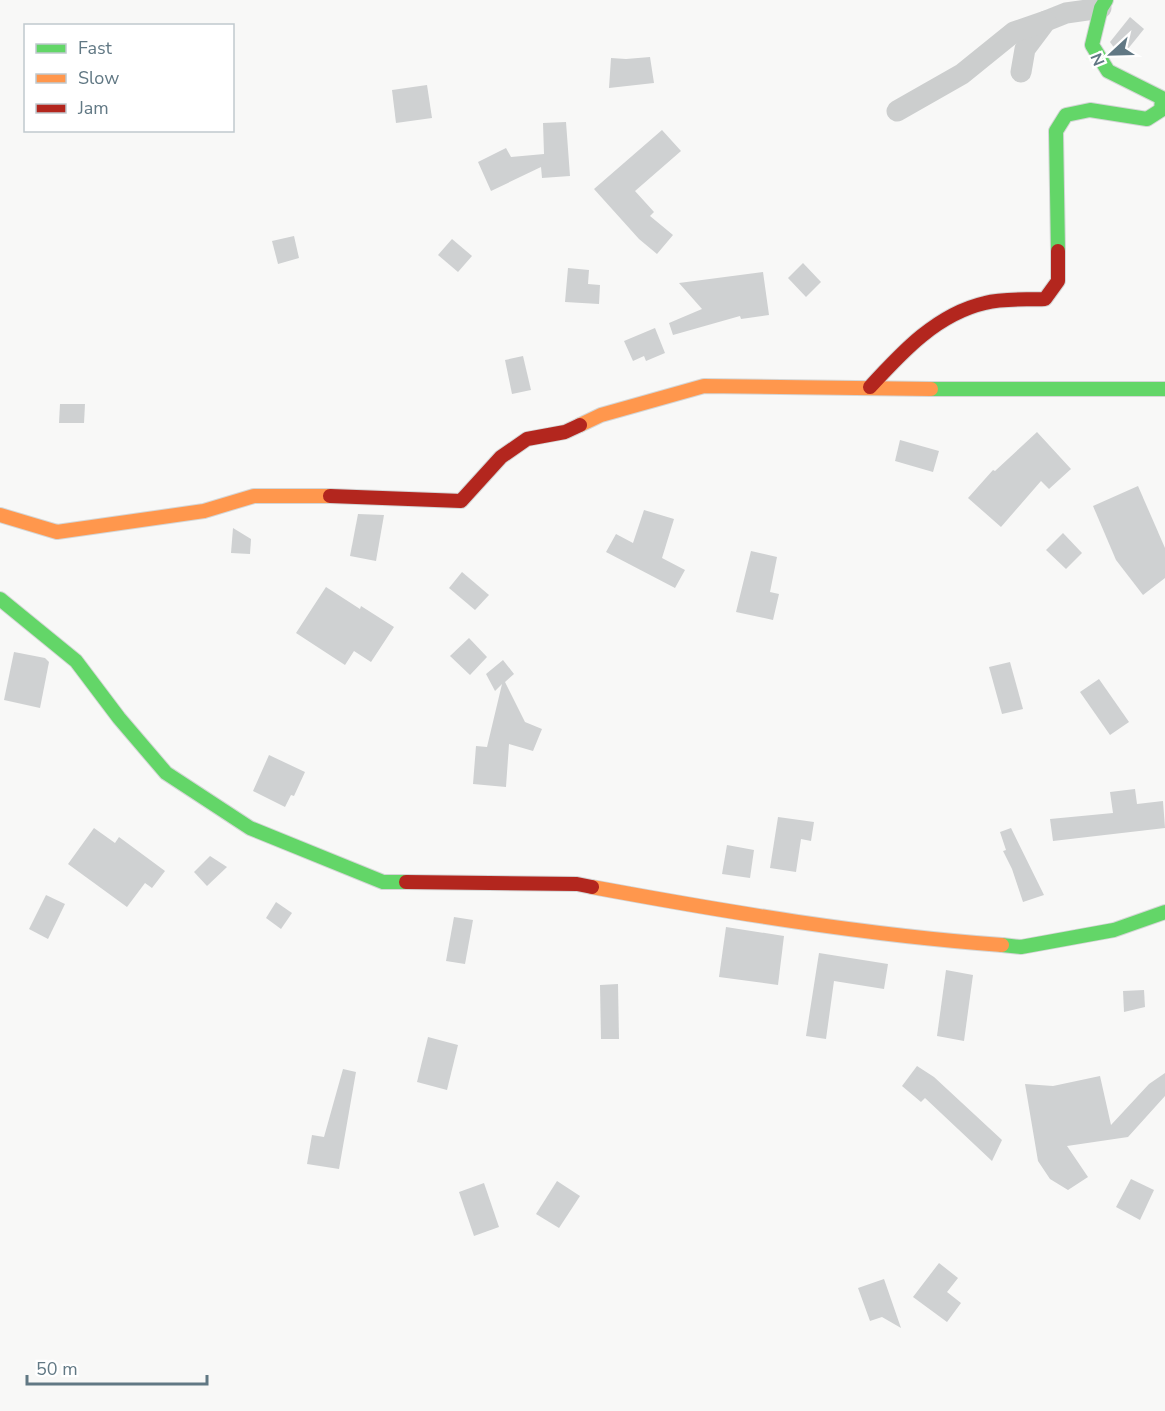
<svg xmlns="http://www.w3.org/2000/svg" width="1165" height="1411" viewBox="0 0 1165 1411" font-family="'Nunito Sans',sans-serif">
	<rect width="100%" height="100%" fill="#f8f8f7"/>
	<g fill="#cfd1d2">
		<path d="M 1130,17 L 1144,29 L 1123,55 L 1115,49 L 1110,42 Z"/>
		<path d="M 650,57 L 654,83 L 609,88 L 611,58 L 626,59 Z"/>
		<path d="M 427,85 L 432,118 L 396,123 L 392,90 Z"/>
		<path d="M 566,122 L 570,176 L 542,178 L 541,167 L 491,191 L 478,162 L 506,148 L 511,157 L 544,154 L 543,123 Z"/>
		<path d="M 662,130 L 681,151 L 635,191 L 654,212 L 650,216 L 673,235 L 657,254 L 639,239 L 594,189 Z"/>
		<path d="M 294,236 L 299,258 L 278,264 L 272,241 Z"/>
		<path d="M 452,239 L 472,256 L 458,272 L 438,255 Z"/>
		<path d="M 803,263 L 821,282 L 806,297 L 788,278 Z"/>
		<path d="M 568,268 L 589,270 L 588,284 L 600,285 L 599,304 L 565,302 Z"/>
		<path d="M 763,272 L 769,315 L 741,319 L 740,316 L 673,335 L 669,323 L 702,309 L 679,283 Z"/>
		<path d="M 655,328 L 665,353 L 646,361 L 644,356 L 633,361 L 624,341 Z"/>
		<path d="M 523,356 L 531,390 L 512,394 L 505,360 Z"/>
		<path d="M 60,404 L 85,404 L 84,423 L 59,423 Z"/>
		<path d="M 1037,432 L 1071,469 L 1049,489 L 1041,481 L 1001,527 L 968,498 L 993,470 L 995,471 Z"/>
		<path d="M 900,440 L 939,451 L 933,472 L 895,461 Z"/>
		<path d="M 1138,486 L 1165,548 L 1165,578 L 1143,595 L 1116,560 L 1093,506 Z"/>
		<path d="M 644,510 L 674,519 L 662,558 L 685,570 L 675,588 L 606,552 L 616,534 L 633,543 Z"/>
		<path d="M 358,514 L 384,515 L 376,561 L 350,556 Z"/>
		<path d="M 233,528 L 251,539 L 250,554 L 231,553 Z"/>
		<path d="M 1063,533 L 1082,553 L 1066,569 L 1046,550 Z"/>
		<path d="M 751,551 L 777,557 L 770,592 L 779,594 L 773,620 L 736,612 Z"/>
		<path d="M 462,572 L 489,595 L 475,610 L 449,588 Z"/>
		<path d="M 326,587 L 360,609 L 361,606 L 394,627 L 371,662 L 354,651 L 345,665 L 296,633 Z"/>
		<path d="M 469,638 L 487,657 L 470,675 L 450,656 Z"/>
		<path d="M 14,652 L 45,658 L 49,662 L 40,708 L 4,700 Z"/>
		<path d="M 503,660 L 514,674 L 505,682 L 525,722 L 542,729 L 533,751 L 509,744 L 506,787 L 473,784 L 476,746 L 487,747 L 502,684 L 495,691 L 486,674 Z"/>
		<path d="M 1010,662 L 1023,709 L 1002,714 L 989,667 Z"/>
		<path d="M 1099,679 L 1129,722 L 1110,735 L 1080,692 Z"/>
		<path d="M 269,755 L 305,772 L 294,796 L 291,795 L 285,807 L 253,791 Z"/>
		<path d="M 1135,789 L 1137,804 L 1163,801 L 1165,828 L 1053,841 L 1050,819 L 1113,813 L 1110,792 Z"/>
		<path d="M 778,817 L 814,822 L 811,841 L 801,839 L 796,872 L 770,868 Z"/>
		<path d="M 94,828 L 115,843 L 119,837 L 165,871 L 152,888 L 145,883 L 127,907 L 68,864 Z"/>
		<path d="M 1011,828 L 1044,895 L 1023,902 L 1012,869 L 1003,851 L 1006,850 L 1000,832 Z"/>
		<path d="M 727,845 L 754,850 L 750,878 L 722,874 Z"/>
		<path d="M 210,856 L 227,867 L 207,886 L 194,872 Z"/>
		<path d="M 46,895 L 65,904 L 48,939 L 29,929 Z"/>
		<path d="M 276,902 L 292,913 L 281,929 L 266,918 Z"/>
		<path d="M 454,917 L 473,920 L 465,964 L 446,961 Z"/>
		<path d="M 726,927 L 784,936 L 778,985 L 719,977 Z"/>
		<path d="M 819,953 L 888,964 L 884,989 L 834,981 L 826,1039 L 806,1036 Z"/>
		<path d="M 946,970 L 973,975 L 964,1041 L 937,1036 Z"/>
		<path d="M 618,984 L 619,1039 L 601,1039 L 600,985 Z"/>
		<path d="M 1144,990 L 1145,1007 L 1124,1012 L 1123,991 Z"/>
		<path d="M 428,1037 L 458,1045 L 447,1090 L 417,1082 Z"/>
		<path d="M 917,1066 L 934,1077 L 1002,1140 L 992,1161 L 925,1098 L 921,1102 L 902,1086 Z"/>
		<path d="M 343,1069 L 356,1072 L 339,1169 L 307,1164 L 312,1135 L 324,1137 Z"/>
		<path d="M 1165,1073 L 1165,1096 L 1128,1137 L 1067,1146 L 1088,1177 L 1068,1190 L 1050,1179 L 1038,1161 L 1025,1084 L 1053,1086 L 1100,1076 L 1111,1125 L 1149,1084 Z"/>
		<path d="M 1131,1179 L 1154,1190 L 1140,1220 L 1116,1207 Z"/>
		<path d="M 557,1181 L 580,1196 L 559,1228 L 536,1214 Z"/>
		<path d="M 484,1183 L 499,1227 L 474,1236 L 459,1192 Z"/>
		<path d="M 939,1263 L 958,1278 L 947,1292 L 961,1303 L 947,1322 L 913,1297 Z"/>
		<path d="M 884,1279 L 901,1328 L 882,1317 L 870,1321 L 858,1288 Z"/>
	</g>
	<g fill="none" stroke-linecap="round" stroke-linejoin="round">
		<defs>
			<g id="fast">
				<path d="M 1058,251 L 1056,131 L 1066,115 L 1090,110 L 1147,119 L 1161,110 L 1162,98 L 1108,71 L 1092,45 L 1101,8 L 1106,0"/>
				<path d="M 931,389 L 1165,389"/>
				<path d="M 0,599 L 76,661 L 119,718 L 166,773 L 250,828 L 383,882 L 406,882"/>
				<path d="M 1002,945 L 1021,947 L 1114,930 L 1165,912"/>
			</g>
			<g id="slow">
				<path d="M 580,425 L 601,415 L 704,386 L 931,389"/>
				<path d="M 0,515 L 57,532 L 204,511 L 254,496 L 330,496"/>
				<path d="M 592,887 C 727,912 864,935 1002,945"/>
			</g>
			<g id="jam">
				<path d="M 870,387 C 902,352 937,314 985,303 C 1004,298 1025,300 1045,299 L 1058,281 L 1058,251"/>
				<path d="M 330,496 L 461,501 L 501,457 L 527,439 L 565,432 L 580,425"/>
				<path d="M 406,882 L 577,884 L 592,887"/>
			</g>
		</defs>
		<use href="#fast" stroke="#d4d6d6" stroke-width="16"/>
		<use href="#slow" stroke="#d4d6d6" stroke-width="16"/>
		<use href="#jam" stroke="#d4d6d6" stroke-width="16"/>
		<g stroke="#cccece" stroke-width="21">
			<path d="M 1021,72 L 1025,49 L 1046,21 L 1066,13 L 1101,8"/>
			<path d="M 897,111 L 962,74 L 1014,32 L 1046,21"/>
		</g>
		<use href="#fast" stroke="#63d668" stroke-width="14"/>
		<use href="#slow" stroke="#ff974d" stroke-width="14"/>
		<use href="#jam" stroke="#b3261e" stroke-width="14"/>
	</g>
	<rect x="24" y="24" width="210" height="108" fill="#ffffff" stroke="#c0c9ce" stroke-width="1.5"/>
	<rect x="36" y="44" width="30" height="9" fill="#63d668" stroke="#c0c9ce" stroke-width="1.5"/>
	<text x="78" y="54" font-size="18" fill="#617884">Fast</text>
	<rect x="36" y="74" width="30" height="9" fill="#ff974d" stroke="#c0c9ce" stroke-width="1.5"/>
	<text x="78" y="84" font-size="18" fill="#617884">Slow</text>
	<rect x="36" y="104" width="30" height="9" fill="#b3261e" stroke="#c0c9ce" stroke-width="1.5"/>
	<text x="78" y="114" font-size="18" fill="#617884">Jam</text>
	<g transform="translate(1111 54) rotate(248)" stroke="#ffffff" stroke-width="4.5" paint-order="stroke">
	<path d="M0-4.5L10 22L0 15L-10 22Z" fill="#617884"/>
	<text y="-9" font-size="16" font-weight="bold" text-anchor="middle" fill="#617884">N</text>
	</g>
	<path d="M27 1375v9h180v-9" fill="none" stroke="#617884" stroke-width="3"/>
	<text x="36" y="1375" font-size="18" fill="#617884" stroke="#ffffff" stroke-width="4.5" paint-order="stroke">50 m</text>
</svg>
